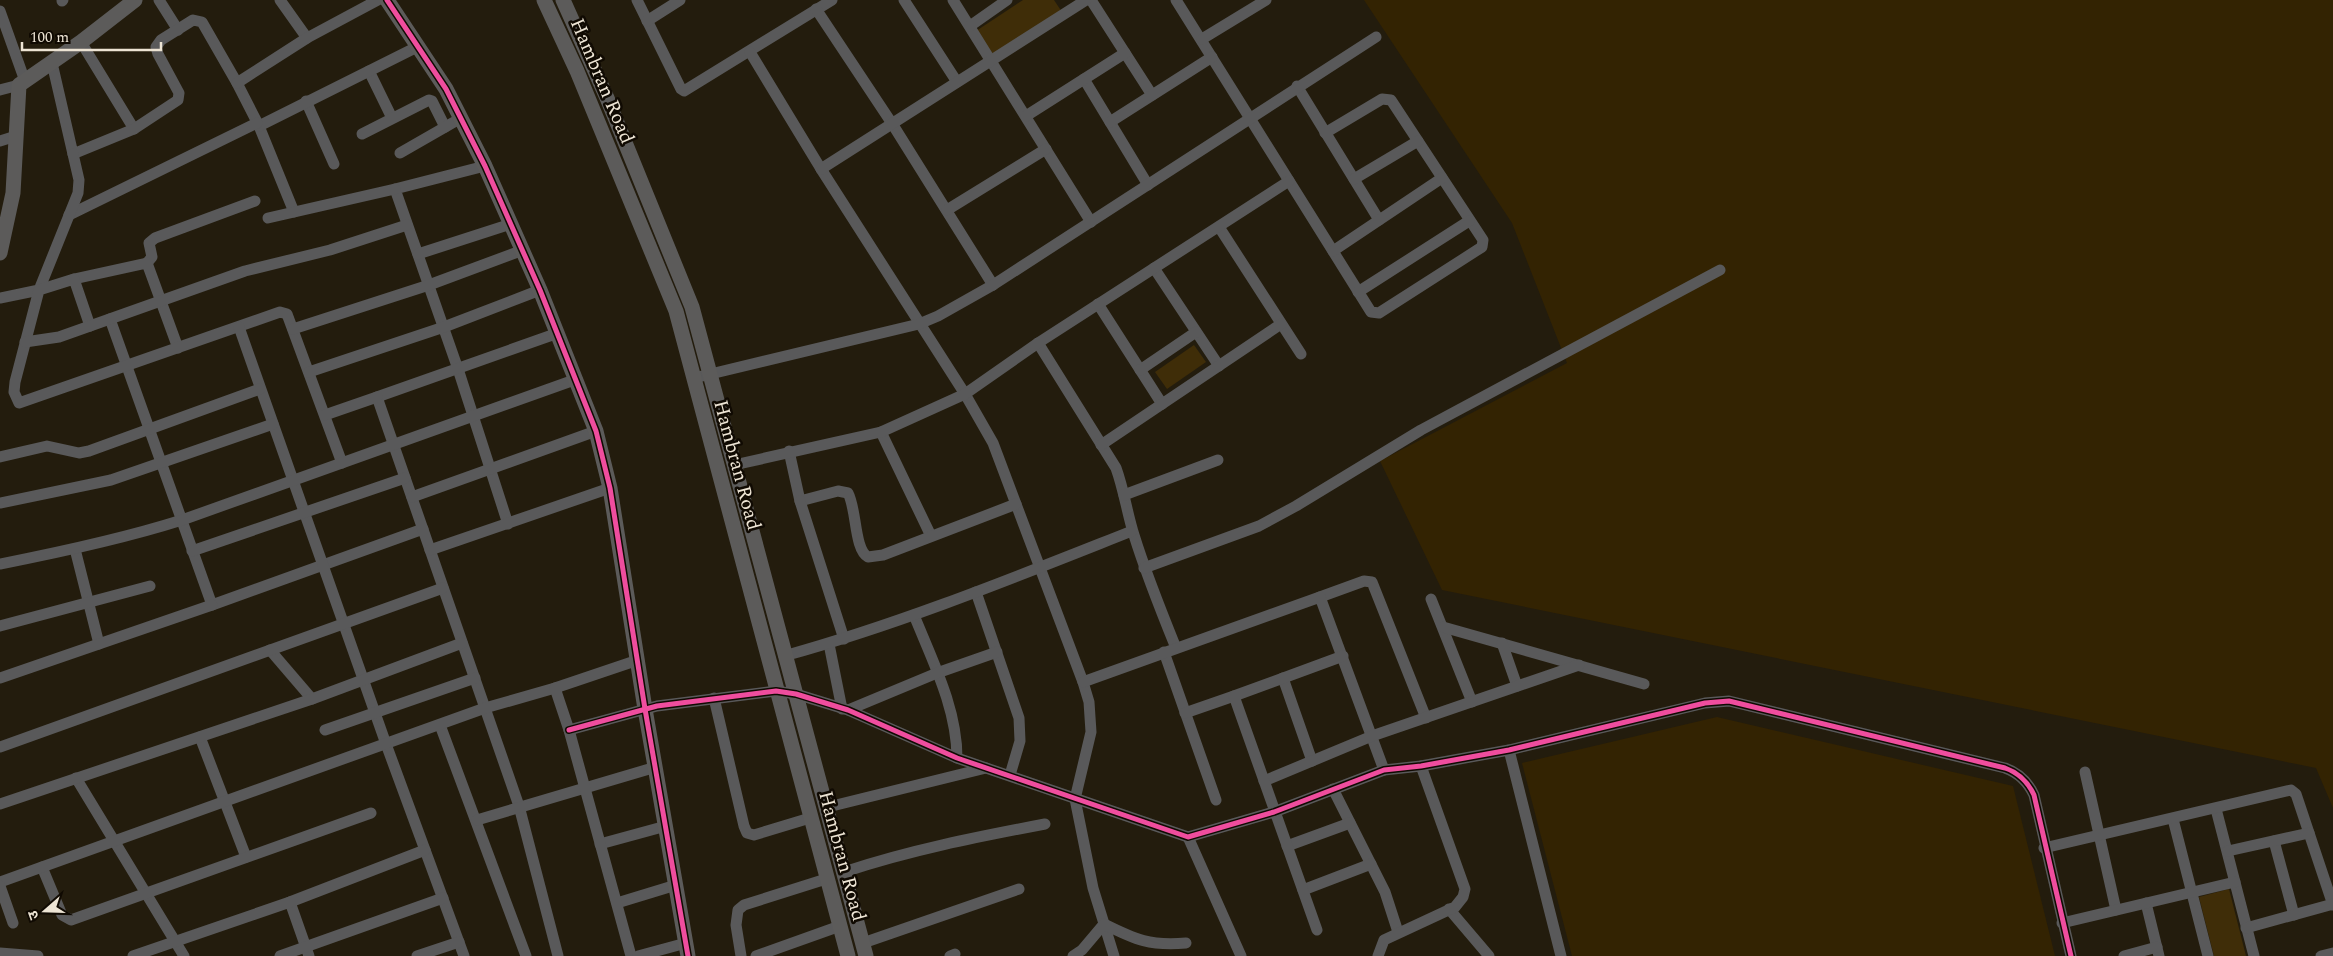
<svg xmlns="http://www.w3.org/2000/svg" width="2333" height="956" viewBox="0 0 2333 956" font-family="Spectral,'Noto Sans Devanagari',serif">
	<rect width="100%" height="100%" fill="#231c0d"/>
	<g fill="#332302">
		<path d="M 1364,0 L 2333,0 L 2333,808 L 2316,768 L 1442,590 L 1380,461 L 1567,363 L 1512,223 Z"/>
		<path d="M 1717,717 L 2013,786 L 2055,956 L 1572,956 L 1522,763 Z"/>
	</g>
	<g fill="#3f2d08">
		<path d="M 1023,0 L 1054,0 L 1062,12 L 993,56 L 976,31 Z"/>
		<path d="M 1194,345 L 1206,362 L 1167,389 L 1155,372 Z"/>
		<path d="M 2229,889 L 2246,956 L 2214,956 L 2199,897 Z"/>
	</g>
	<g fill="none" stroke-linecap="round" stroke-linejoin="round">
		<g stroke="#59595a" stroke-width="11">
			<path d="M 159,0 L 178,30"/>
			<path d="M 280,0 L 307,38"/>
			<path d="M 637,0 L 681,89 L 684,91 L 832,0"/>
			<path d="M 904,0 L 957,82"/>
			<path d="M 953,0 L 1091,222"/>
			<path d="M 1091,0 L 1152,95"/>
			<path d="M 1176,0 L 1371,312 L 1379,313 L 1482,247 L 1483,240 L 1391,100 L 1382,99 L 1325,133"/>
			<path d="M 62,1 L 63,0"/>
			<path d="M 816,9 L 893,125 L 993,285"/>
			<path d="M 0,11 L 25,81"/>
			<path d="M 647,21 L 680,0"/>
			<path d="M 970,26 L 1007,0"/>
			<path d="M 1202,39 L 1266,0"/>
			<path d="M 81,42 L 134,129"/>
			<path d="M 750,52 L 821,169 L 965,394 L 993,443 L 1083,682 L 1089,702 L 1091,732 L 1075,799 L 1093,888 L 1114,956"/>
			<path d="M 52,63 L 73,154 L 134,129 L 178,100 L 179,93 L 158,54 L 156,47 L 161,40 L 193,20 L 202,22 L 237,83 L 259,126 L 294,212"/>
			<path d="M 369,71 L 392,118"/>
			<path d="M 1084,79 L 1148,185"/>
			<path d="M 237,83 L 307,38 L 378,0"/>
			<path d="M 1297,86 L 1379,220"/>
			<path d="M 0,90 L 19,85"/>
			<path d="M 306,101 L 334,164"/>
			<path d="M 1026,116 L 1125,53"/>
			<path d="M 1110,122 L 1212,57"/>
			<path d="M 259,126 L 419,46"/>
			<path d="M 362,134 L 429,100 L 432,101 L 445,127"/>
			<path d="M 0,141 L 16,136"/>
			<path d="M 400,153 L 461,118"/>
			<path d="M 485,166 L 395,189 L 458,369 L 508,524"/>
			<path d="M 821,169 L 1086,0"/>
			<path d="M 1354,179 L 1418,141"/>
			<path d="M 947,210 L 1046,149"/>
			<path d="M 69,215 L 257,123"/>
			<path d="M 268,218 L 395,189"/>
			<path d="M 1219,227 L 1301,354"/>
			<path d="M 1333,251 L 1442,178"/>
			<path d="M 418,254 L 511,224"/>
			<path d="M 147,263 L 152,257 L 149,243 L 155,238 L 255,201"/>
			<path d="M 1154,268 L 1219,366"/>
			<path d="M 74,279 L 147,263 L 178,348"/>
			<path d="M 1358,292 L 1469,221"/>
			<path d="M 0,298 L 39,290 L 78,193 L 79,180 L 73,154"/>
			<path d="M 1098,304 L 1162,404"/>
			<path d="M 110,319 L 212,605 L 423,529"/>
			<path d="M 90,326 L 74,279 L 39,290 L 15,382 L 14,392 L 19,403 L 280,312 L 287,314 L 342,463"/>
			<path d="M 239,327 L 386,744 L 464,956"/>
			<path d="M 293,329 L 429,285 L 523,250"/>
			<path d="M 558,333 L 377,397 L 519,806 L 558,956"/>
			<path d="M 25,342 L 59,337 L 245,271 L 330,250 L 407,225"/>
			<path d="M 1038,343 L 1116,468 C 1124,490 1127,513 1134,535 C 1146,574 1161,611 1176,648"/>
			<path d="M 1140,370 L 1196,332"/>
			<path d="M 309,372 L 444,327 L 540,290"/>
			<path d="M 694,378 L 919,324 L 938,316 L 993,285 L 1376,37"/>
			<path d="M 325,415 L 377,397"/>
			<path d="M 881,432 L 931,536"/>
			<path d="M 1101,445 L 1281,324"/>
			<path d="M 789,451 L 800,501 L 838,491 L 848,493 C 857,510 854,549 868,557 L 883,555 L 1016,504"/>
			<path d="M 0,457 L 47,446 L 79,453 L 89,451 L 260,389"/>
			<path d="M 734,465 L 881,432 L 965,394 L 1038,343 L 1289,181"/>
			<path d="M 1124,495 L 1218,460"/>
			<path d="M 412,497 L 596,431"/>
			<path d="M 800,501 L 844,639"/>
			<path d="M 0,503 L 111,480 L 273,424"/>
			<path d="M 75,549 L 99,644"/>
			<path d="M 430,550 L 610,488"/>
			<path d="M 192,551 L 405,478"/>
			<path d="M 0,564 C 61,552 122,539 182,520 L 577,379"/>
			<path d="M 1144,568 L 1259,526 L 1296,506 L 1421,430 L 1720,270"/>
			<path d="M 976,592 L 1019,718 L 1020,741 L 1010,775"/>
			<path d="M 1320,597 L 1364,581 L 1372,582 L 1426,718"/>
			<path d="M 1431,599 L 1472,702"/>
			<path d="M 914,615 C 932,660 957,708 957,758"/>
			<path d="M 0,626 L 150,586"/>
			<path d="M 1443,627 L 1644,684"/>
			<path d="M 1502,643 L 1517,686"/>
			<path d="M 829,644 L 842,709"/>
			<path d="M 270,650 L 312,699"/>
			<path d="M 1164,652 L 1216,800"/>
			<path d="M 784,656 C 903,623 1018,576 1132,531"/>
			<path d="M 0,678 L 212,605"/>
			<path d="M 1283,678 L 1312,761"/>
			<path d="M 1083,682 L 1320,597 L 1384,770"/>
			<path d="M 714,698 L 744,826 L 747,833 L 754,835 L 810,818"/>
			<path d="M 848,710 L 937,673 L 997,652"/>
			<path d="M 1185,713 L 1234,696"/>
			<path d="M 440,725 L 526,956"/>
			<path d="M 325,730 L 475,678"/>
			<path d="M 569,730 L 657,706 L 776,691 L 796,694 L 848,710 L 957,758 L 1188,837 L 1274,812 L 1384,770 L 1421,766 L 1509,750 L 1705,703 L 1729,701 L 2005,768 C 2019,773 2028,782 2034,795 L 2071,956"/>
			<path d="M 200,737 L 246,857"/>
			<path d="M 0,747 L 443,588"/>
			<path d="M 1509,750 L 1561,956"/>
			<path d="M 2085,772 L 2116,910"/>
			<path d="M 76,778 L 184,956"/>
			<path d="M 1264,781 L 1372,736 L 1579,665"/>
			<path d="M 1333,789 L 1385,892 L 1398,932"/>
			<path d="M 0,804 L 312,699 L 462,643"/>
			<path d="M 828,807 L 986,768"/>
			<path d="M 2216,809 L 2254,956"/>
			<path d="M 2173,819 L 2208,956"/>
			<path d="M 477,820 L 656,767"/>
			<path d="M 1188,837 L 1241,956"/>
			<path d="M 2274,841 L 2294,915"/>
			<path d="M 600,844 L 666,826"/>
			<path d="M 1287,846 L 1350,823"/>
			<path d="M 2044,848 L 2291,790 L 2296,794 L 2333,905"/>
			<path d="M 2228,851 L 2309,833"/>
			<path d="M 42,867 L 62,915 L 71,920 L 371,813"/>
			<path d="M 844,872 C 910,850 977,837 1045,824"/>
			<path d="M 0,882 L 485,708 L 555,688"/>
			<path d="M 0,886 L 13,923"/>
			<path d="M 1303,890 L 1371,864"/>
			<path d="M 290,902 L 309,956"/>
			<path d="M 617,903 L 676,885"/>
			<path d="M 2146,903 L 2159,956"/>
			<path d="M 1449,909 L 1489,956"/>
			<path d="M 2062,923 L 2235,882"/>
			<path d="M 2246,928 L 2333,904"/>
			<path d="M 1317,930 L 1234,696 L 1343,656"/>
			<path d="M 863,943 L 1019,889"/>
			<path d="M 0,953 L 38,956"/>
			<path d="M 133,956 L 290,902 L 425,850"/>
			<path d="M 280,956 L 443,898"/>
			<path d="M 417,956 L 459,942"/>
			<path d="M 631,956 L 569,730 L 555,688 L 638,660"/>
			<path d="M 638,956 L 686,943"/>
			<path d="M 741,956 L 736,925 L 738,910 L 744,905 L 826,879"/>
			<path d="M 756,956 L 840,926"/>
			<path d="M 950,956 L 955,954"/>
			<path d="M 1073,956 L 1082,950 L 1104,924 C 1136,940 1150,946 1186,943"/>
			<path d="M 1378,956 L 1384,940 L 1455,907 L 1463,897 L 1465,889 L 1421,766"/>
			<path d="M 2124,956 L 2157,947"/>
			<path d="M 2321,956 L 2333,953"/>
		</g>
		<g stroke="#5c5b5a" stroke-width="15">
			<path d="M 387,0 L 446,89 L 485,166 L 540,290 L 596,431 L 610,488 L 645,709 L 688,956"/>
			<path d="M 544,0 L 577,71 L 676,311 L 848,956"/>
			<path d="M 563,0 L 607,98 L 692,307 L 866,956"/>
			<path d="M 0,253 L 13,193 L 19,85 L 81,42 L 135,0"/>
		</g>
		<defs>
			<g id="cycleway">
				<path d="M 387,0 L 446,89 L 485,166 L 540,290 L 596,431 L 610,488 L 645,709 L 688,956"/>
				<path d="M 569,730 L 657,706 L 776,691 L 796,694 L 848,710 L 957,758 L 1188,837 L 1274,812 L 1384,770 L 1421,766 L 1509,750 L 1705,703 L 1729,701 L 2005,768 C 2019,773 2028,782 2034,795 L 2071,956"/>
			</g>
		</defs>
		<use href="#cycleway" stroke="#100a02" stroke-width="8"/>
		<use href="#cycleway" stroke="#ef4d9e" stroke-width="5"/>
	</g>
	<g text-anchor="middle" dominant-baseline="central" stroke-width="5" stroke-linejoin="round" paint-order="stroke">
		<g font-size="20" fill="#ede4d4" stroke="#100a02">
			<text transform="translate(602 81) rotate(67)">Hambran Road</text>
			<text transform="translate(737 465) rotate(75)">Hambran Road</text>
			<text transform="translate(842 856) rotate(75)">Hambran Road</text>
		</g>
	</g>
	<g transform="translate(45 911) rotate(250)" stroke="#100a02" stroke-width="4" paint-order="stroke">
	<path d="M0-4L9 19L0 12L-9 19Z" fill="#ede4d4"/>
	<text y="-8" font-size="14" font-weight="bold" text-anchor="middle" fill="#ede4d4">उ</text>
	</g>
	<path d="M22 42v8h139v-8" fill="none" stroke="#ede4d4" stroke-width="2.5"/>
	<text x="30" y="42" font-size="15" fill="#ede4d4" stroke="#100a02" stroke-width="4" paint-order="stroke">100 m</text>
</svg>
